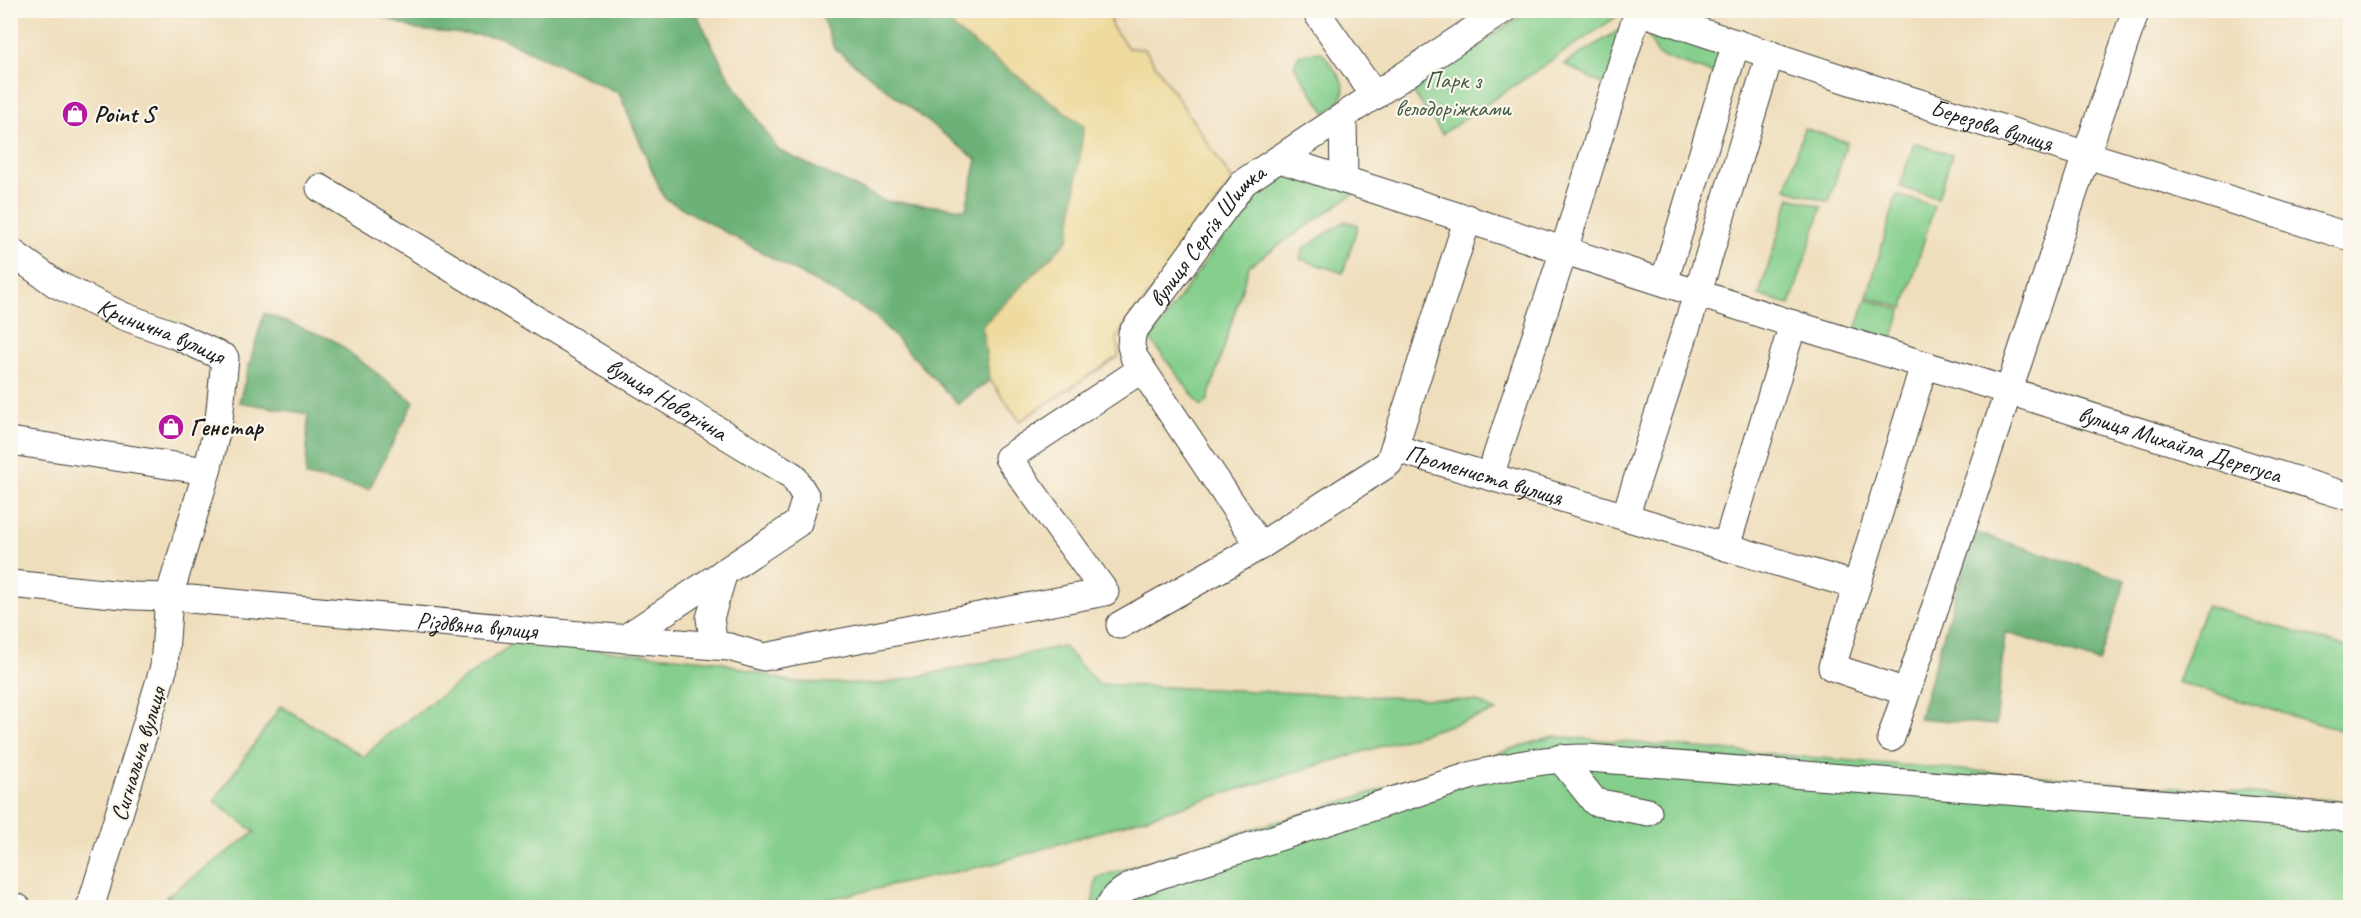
<svg xmlns="http://www.w3.org/2000/svg" width="2361" height="918" viewBox="0 0 2361 918" font-family="Caveat,sans-serif">
	<rect width="100%" height="100%" fill="#fbf7ec"/>
	<filter id="ink" filterUnits="userSpaceOnUse"><feTurbulence type="fractalNoise" baseFrequency=".0167" numOctaves="2"/><feDisplacementMap in="SourceGraphic" scale="12" xChannelSelector="R" yChannelSelector="G"/><feConvolveMatrix kernelMatrix="1 2 1 2 8 2 1 2 1" color-interpolation-filters="sRGB"/></filter>
	<filter id="wash" filterUnits="userSpaceOnUse"><feTurbulence type="fractalNoise" baseFrequency=".008" numOctaves="4" result="noise"/><feDisplacementMap in="SourceGraphic" scale="24" xChannelSelector="R" yChannelSelector="G"/><feGaussianBlur stdDeviation="1.35" result="paint"/><feColorMatrix in="noise" values="0 0 0 0 0 0 0 0 0 0 0 0 0 0 0 0 0 1.4 0 .05"/><feComposite in="paint" operator="in"/></filter>
	<g filter="url(#wash)">
		<rect width="100%" height="100%" fill="#efdebc"/>
		<g fill="#85cf8d" stroke="#507654" stroke-width="1.5">
			<path d="M 1622,10 L 1625,11 L 1442,134 L 1410,88 L 1529,11 Z"/>
			<path d="M 1626,26 L 1609,88 L 1564,64 Z"/>
			<path d="M 1653,29 L 1723,53 L 1725,64 L 1711,73 L 1659,56 L 1646,32 Z"/>
			<path d="M 1322,52 C 1339,78 1359,91 1326,113 L 1294,66 L 1298,56 L 1308,53 Z"/>
			<path d="M 1804,128 L 1847,142 L 1829,202 L 1786,189 Z"/>
			<path d="M 1914,143 L 1952,155 L 1938,198 L 1900,187 Z"/>
			<path d="M 1284,172 L 1356,192 L 1249,266 L 1207,402 L 1201,406 L 1150,339 L 1254,193 Z"/>
			<path d="M 1897,195 L 1934,206 L 1904,308 L 1867,297 Z"/>
			<path d="M 1790,197 L 1822,207 L 1790,305 L 1759,295 Z"/>
			<path d="M 1345,221 L 1358,225 L 1343,273 L 1300,259 L 1303,249 Z"/>
			<path d="M 1866,299 L 1901,310 L 1892,341 L 1856,330 Z"/>
			<path d="M 2206,606 L 2350,648 L 2350,733 L 2177,682 Z"/>
			<path d="M 515,642 L 717,661 L 791,682 L 882,684 L 1063,646 L 1098,684 L 1475,701 L 1497,711 L 996,863 L 792,907 L 188,908 L 166,897 L 255,832 L 214,801 L 281,706 L 364,757 L 387,735 Z"/>
			<path d="M 1553,736 L 2350,802 L 2350,907 L 1092,908 L 1096,878 Z"/>
		</g>
		<g fill="#6cb278" stroke="#44674a" stroke-width="1.5">
			<path d="M 368,11 L 695,11 L 727,74 L 778,150 L 884,201 L 966,209 L 977,160 L 834,48 L 820,11 L 947,11 L 955,29 L 1084,126 L 1069,239 L 982,326 L 990,380 L 958,404 L 873,314 L 664,198 L 619,93 L 499,37 L 417,30 Z"/>
			<path d="M 264,313 L 333,340 L 414,402 L 369,489 L 306,476 L 308,414 L 239,402 Z"/>
			<path d="M 1974,532 L 2126,580 L 2099,662 L 2005,632 L 1996,725 L 1919,718 Z"/>
		</g>
		<path fill="#eeda9e" stroke="#857b5d" stroke-width="1.5" d="M 947,11 L 1112,11 L 1111,25 L 1128,48 L 1145,49 L 1233,181 L 1117,337 L 1119,356 L 1020,421 L 990,380 L 982,326 L 1069,239 L 1084,126 L 955,29 Z"/>
	</g>
	<g filter="url(#ink)">
		<g fill="none" stroke-linecap="round" stroke-linejoin="round">
			<defs>
				<g id="minor">
					<path d="M 1315,10 L 1375,96"/>
					<path id="s1" d="M 1635,10 L 1856,83 L 2350,237"/>
					<path d="M 1343,117 L 1344,180"/>
					<path id="s2" d="M 1279,159 L 1793,324 L 2350,497"/>
					<path id="s3" d="M 320,188 L 793,476 L 806,497 L 798,523 L 624,639"/>
					<path id="s4" d="M 10,251 L 56,284 L 123,316 L 175,335 L 225,358 L 219,420 L 207,471 L 169,597 L 164,667 L 91,905 L 89,908"/>
					<path d="M 1664,282 L 1736,43"/>
					<path d="M 10,441 L 207,471"/>
					<path d="M 1394,448 L 1468,218"/>
					<path d="M 1490,476 L 1564,250 L 1638,11"/>
					<path d="M 1625,517 L 1698,292 L 1770,54"/>
					<path id="s5" d="M 1260,546 L 1134,357 L 1131,346 L 1132,333 L 1244,182 L 1503,10"/>
					<path d="M 1726,547 L 1793,324"/>
					<path d="M 10,584 L 134,596 L 169,597"/>
					<path id="s6" d="M 190,599 L 580,635 L 729,647 L 764,657 L 1105,592 L 1008,458 L 1142,369"/>
					<path id="s7" d="M 1120,625 L 1260,546 L 1389,463 L 1394,448 L 1857,586"/>
					<path d="M 714,646 L 710,618 L 724,572"/>
					<path d="M 1906,692 L 1832,667 L 1924,365"/>
					<path d="M 1891,738 L 2009,390 L 2086,155 L 2136,10"/>
					<path d="M 1560,758 L 1595,802 L 1648,812"/>
					<path d="M 10,906 L 18,908"/>
					<path d="M 1108,908 C 1118,888 1139,882 1160,875 L 1473,775 C 1511,766 1548,758 1588,758 L 2350,818"/>
				</g>
			</defs>
			<use href="#minor" stroke="#3c3934" stroke-width="29"/>
			<use href="#minor" stroke="#fff" stroke-width="27"/>
		</g>
	</g>
	<defs>
		<symbol id="shop-disc" viewBox="-11 -11 22 22"><circle r="9.5" fill="#b5179e" stroke="#fbf7ec"/><path d="M-5-2.5h2.3a2.7 3.5 0 0 1 5.4 0H5L5.5 6h-11ZM-1.5-2.5h3a1.5 2.3 0 0 0-3 0Z" fill="#fff"/></symbol>
	</defs>
	<g fill-rule="evenodd">
		<use href="#shop-disc" x="60" y="99" width="30" height="30"/>
		<use href="#shop-disc" x="156" y="412" width="30" height="30"/>
	</g>
	<g text-anchor="middle" dominant-baseline="central" stroke-width="4.5" stroke-linejoin="round" paint-order="stroke">
		<g font-size="24" fill="#415b44" stroke="#fbf7ec">
			<text x="1453" y="80">Парк з<tspan x="1453" dy="28">велодоріжками</tspan></text>
		</g>
		<g font-size="24" font-weight="bold" fill="#1c1c1c" stroke="#fbf7ec" text-anchor="start">
			<text x="94" y="114">Point S</text>
			<text x="190" y="427">Генстар</text>
		</g>
		<g font-size="24" fill="#1c1c1c" stroke="#fbf7ec">
			<text stroke="none"><textPath href="#s1" startOffset="375">Березова вулиця</textPath></text>
			<text stroke="none"><textPath href="#s5" startOffset="375">вулиця Сергія Шишка</textPath></text>
			<text stroke="none"><textPath href="#s4" startOffset="172">Кринична вулиця</textPath></text>
			<text stroke="none"><textPath href="#s3" startOffset="406">вулиця Новорічна</textPath></text>
			<text stroke="none"><textPath href="#s2" startOffset="945">вулиця Михайла Дерегуса</textPath></text>
			<text stroke="none"><textPath href="#s7" startOffset="424">Промениста вулиця</textPath></text>
			<text stroke="none"><textPath href="#s6" startOffset="288">Різдвяна вулиця</textPath></text>
			<text transform="translate(138 754) rotate(-73)">Сигнальна вулиця</text>
		</g>
	</g>
	<rect width="2361" height="918" fill="none" stroke="#fbf7ec" stroke-width="36"/>
</svg>
